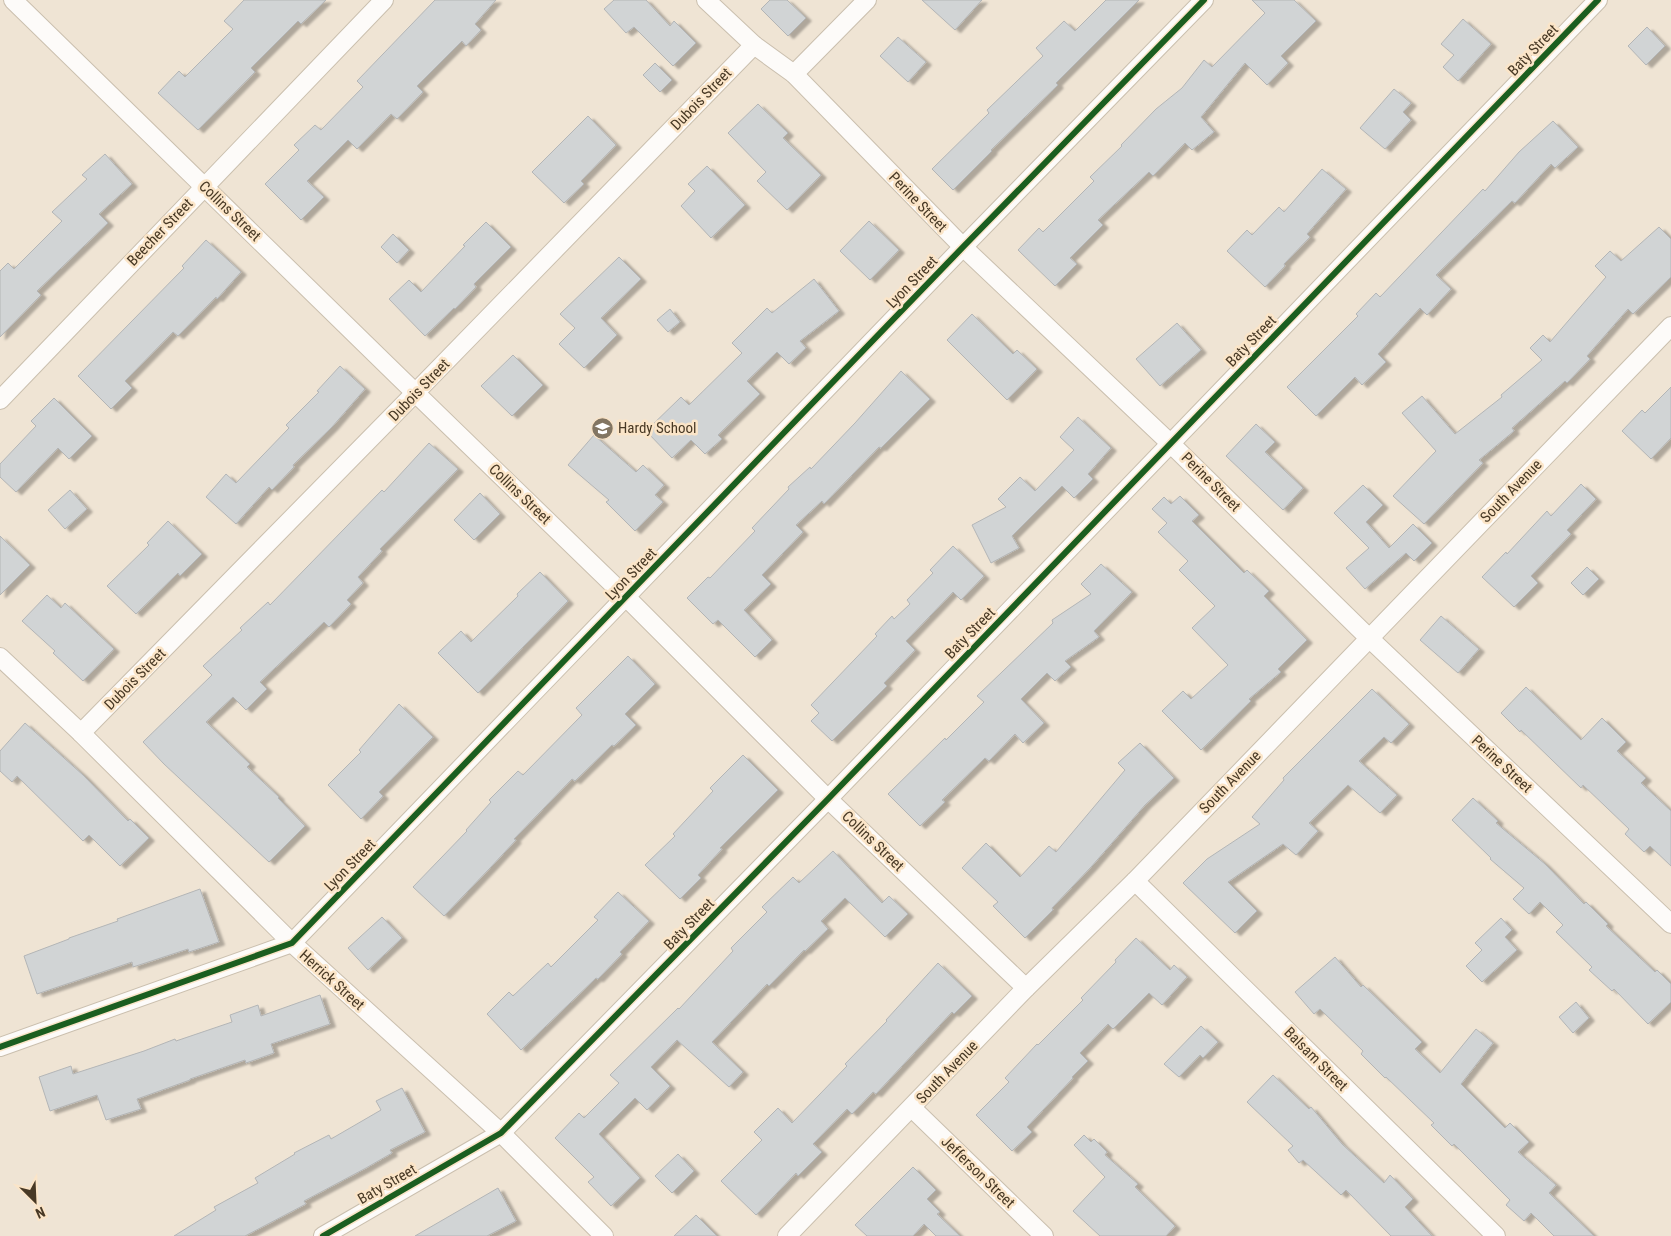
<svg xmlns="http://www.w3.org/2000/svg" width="1671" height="1236" viewBox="0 0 1671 1236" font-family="'Roboto Condensed',sans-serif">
	<defs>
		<filter id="shadow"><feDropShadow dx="5.5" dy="3" stdDeviation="1" flood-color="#0004"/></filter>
	</defs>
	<rect width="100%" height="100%" fill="#efe4d4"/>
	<g fill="#d1d4d5" stroke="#b3b5b6" filter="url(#shadow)">
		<path d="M 244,0 L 326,0 L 301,24 L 298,21 L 251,68 L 255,72 L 198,130 L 158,93 L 179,71 L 185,77 L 233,29 L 224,21 Z"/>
		<path d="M 435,0 L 496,0 L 475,24 L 481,30 L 466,46 L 462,41 L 417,86 L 423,92 L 397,119 L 391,114 L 357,149 L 348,140 L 307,181 L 324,197 L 301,220 L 265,184 L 299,150 L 294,145 L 315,125 L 321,130 L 363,87 L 357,81 Z"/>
		<path d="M 614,0 L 646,0 L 670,26 L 674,21 L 696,43 L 673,66 L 634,27 L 626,33 L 604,9 Z"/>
		<path d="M 770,0 L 787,0 L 806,18 L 788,36 L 761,9 Z"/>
		<path d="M 922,0 L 982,0 L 955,30 Z"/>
		<path d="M 1106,0 L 1139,0 L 1056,83 L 1058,85 L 991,150 L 992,151 L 953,190 L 932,169 L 989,113 L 987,110 L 1043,56 L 1036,48 L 1064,21 L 1075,31 Z"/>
		<path d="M 1252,0 L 1294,0 L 1316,21 L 1281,56 L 1288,63 L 1267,85 L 1245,63 L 1201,117 L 1214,132 L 1192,150 L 1185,143 L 1153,176 L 1149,172 L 1098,220 L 1103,225 L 1070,258 L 1077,264 L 1055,286 L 1018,250 L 1039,228 L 1043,232 L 1094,181 L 1090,177 L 1122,146 L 1121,145 L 1156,109 L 1182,88 L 1204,60 L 1212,67 L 1265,13 Z"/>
		<path d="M 1463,19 L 1491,44 L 1458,81 L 1443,67 L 1454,55 L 1441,44 Z"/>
		<path d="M 1647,27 L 1665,46 L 1646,65 L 1628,46 Z"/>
		<path d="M 898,37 L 926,62 L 908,82 L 880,56 Z"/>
		<path d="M 655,63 L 672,80 L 660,92 L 643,75 Z"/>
		<path d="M 1394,89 L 1411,103 L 1403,112 L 1411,120 L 1385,149 L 1360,128 Z"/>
		<path d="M 758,104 L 788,133 L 783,138 L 821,175 L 787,210 L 757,181 L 766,172 L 728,133 Z"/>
		<path d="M 588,116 L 616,145 L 581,181 L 584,184 L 564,203 L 532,172 Z"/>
		<path d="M 1553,121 L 1578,147 L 1555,168 L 1551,164 L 1515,203 L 1512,201 L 1436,275 L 1451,289 L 1427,315 L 1420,308 L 1378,354 L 1386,362 L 1362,385 L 1355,377 L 1316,416 L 1287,387 L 1358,316 L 1356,314 L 1376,293 L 1380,297 L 1483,189 L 1485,191 L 1519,152 Z"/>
		<path d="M 105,154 L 132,184 L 99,214 L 108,223 L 37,291 L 41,295 L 0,337 L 0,271 L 8,263 L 14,269 L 62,221 L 52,212 L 87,179 L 82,175 Z"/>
		<path d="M 707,166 L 745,205 L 711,238 L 681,206 L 695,191 L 688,184 Z"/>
		<path d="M 1322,169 L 1346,189 L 1307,234 L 1310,237 L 1284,264 L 1285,266 L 1265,287 L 1227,251 L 1247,230 L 1252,235 L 1279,207 L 1284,212 Z"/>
		<path d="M 869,221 L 899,250 L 870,280 L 840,251 Z"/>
		<path d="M 486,222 L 511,247 L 474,284 L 476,287 L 455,309 L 454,308 L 425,336 L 389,299 L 409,280 L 421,292 L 465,246 L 463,245 Z"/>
		<path d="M 1659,227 L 1671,239 L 1671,277 L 1633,314 L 1628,309 L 1587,356 L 1590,359 L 1567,383 L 1565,381 L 1512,428 L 1514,431 L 1479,460 L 1483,463 L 1424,524 L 1393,496 L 1436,451 L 1402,413 L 1422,396 L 1455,434 L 1502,397 L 1501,395 L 1542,360 L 1530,348 L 1543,335 L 1550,342 L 1606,277 L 1595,266 L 1610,251 L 1621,261 Z"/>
		<path d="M 393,234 L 409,250 L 397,263 L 381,247 Z"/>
		<path d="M 206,240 L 241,272 L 217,299 L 216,297 L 178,336 L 173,332 L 125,381 L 132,388 L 111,409 L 78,376 L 184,268 L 182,266 Z"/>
		<path d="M 619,257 L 641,279 L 601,318 L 617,335 L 584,368 L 559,344 L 575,328 L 560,314 Z"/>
		<path d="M 814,279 L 839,311 L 800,341 L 806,348 L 789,364 L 777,352 L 747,381 L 760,394 L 718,435 L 722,439 L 705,454 L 691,440 L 672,458 L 646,431 L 681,397 L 689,405 L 742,353 L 732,343 L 767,308 L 772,313 Z"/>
		<path d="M 670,309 L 680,322 L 668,332 L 657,320 Z"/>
		<path d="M 972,314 L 1013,354 L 1017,350 L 1037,369 L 1007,400 L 947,340 Z"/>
		<path d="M 1177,323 L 1201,350 L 1160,386 L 1136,359 Z"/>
		<path d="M 513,355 L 543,385 L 512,416 L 481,386 Z"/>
		<path d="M 340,366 L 365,389 L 332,427 L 293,465 L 294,467 L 272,490 L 269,487 L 236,524 L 206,497 L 226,474 L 236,483 L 289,428 L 286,425 L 319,392 L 317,391 Z"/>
		<path d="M 901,371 L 930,399 L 881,448 L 879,447 L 824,504 L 822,501 L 796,525 L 803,532 L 762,575 L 771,584 L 744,610 L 772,640 L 755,657 L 718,620 L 713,624 L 687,598 L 708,577 L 710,578 L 755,531 L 752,528 L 789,489 L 788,487 L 810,467 L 811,469 L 855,423 Z"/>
		<path d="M 1671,387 L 1671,438 L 1651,459 L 1622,431 L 1642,410 L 1645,413 Z"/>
		<path d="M 54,398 L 92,436 L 69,459 L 58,448 L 16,492 L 0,477 L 0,464 L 36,426 L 31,421 Z"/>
		<path d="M 1078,417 L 1111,448 L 1088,474 L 1093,479 L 1074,498 L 1062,486 L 1012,536 L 1019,548 L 991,563 L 972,525 L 1006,507 L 998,499 L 1020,477 L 1035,491 L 1074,450 L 1060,437 Z"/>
		<path d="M 1256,424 L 1275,442 L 1265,452 L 1303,488 L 1283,510 L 1226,456 Z"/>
		<path d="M 594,435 L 636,472 L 643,465 L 664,485 L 655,495 L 663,502 L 635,531 L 606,502 L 609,500 L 568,465 Z"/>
		<path d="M 429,443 L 458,469 L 380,549 L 382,551 L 358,577 L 363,583 L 347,600 L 351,604 L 329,627 L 324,622 L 260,682 L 267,689 L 246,710 L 233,697 L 206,722 L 250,764 L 247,767 L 279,797 L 278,798 L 305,826 L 269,862 L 164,764 L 143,742 L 212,675 L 203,666 L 242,630 L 240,628 L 268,602 L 270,605 L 382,490 L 384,492 Z"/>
		<path d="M 1581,484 L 1596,499 L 1567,530 L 1571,534 L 1531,576 L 1538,583 L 1514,607 L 1482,577 L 1506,552 L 1507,554 L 1547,511 L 1551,516 Z"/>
		<path d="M 1363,485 L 1383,505 L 1366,522 L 1389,548 L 1413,524 L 1432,543 L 1414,561 L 1406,553 L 1365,589 L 1346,568 L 1369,548 L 1334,513 Z"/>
		<path d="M 70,490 L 87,509 L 65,529 L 48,510 Z"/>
		<path d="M 480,493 L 500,514 L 474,540 L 454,520 Z"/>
		<path d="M 1180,496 L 1199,515 L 1192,521 L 1244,573 L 1247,570 L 1269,591 L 1264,596 L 1307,640 L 1278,669 L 1281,672 L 1249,699 L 1251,701 L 1201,750 L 1162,711 L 1183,691 L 1191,699 L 1228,665 L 1192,628 L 1215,606 L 1179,570 L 1188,561 L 1158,532 L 1167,523 L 1152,509 L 1164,497 L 1171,504 Z"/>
		<path d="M 168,521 L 202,554 L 180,576 L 178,573 L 136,614 L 107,586 L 149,545 L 147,543 Z"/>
		<path d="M 0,536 L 30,565 L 0,595 Z"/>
		<path d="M 953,546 L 984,576 L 961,600 L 953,592 L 906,641 L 915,650 L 884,683 L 887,686 L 832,741 L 811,721 L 819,713 L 811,705 L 877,636 L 875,634 L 892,616 L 894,619 L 910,604 L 907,600 L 933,573 L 930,570 Z"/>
		<path d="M 1101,564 L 1132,592 L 1094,631 L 1099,637 L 1065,661 L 1071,667 L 1055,681 L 1047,673 L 1021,699 L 1044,723 L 1023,743 L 1015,734 L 989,761 L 985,758 L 942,800 L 945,802 L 920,826 L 888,794 L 945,738 L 946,740 L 984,702 L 977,696 L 1053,623 L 1052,620 L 1091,594 L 1081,584 Z"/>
		<path d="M 1587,567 L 1599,579 L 1583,595 L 1571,583 Z"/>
		<path d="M 540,572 L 568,601 L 478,693 L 438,653 L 461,631 L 471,642 L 518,596 L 517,594 Z"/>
		<path d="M 47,595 L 61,608 L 65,603 L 114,649 L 83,681 L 53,653 L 55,651 L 22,621 Z"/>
		<path d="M 1441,616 L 1479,649 L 1458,673 L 1420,640 Z"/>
		<path d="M 628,656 L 655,684 L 625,714 L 636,725 L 614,746 L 612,745 L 575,781 L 572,779 L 514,839 L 516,840 L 490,868 L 444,916 L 413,887 L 467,831 L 466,830 L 491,802 L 489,800 L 518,771 L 523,775 L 582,715 L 576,708 Z"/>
		<path d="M 1526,687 L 1581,740 L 1602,718 L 1626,742 L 1617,751 L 1646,778 L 1641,783 L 1671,811 L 1671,866 L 1650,846 L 1644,852 L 1625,834 L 1629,829 L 1583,785 L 1581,788 L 1521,730 L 1520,732 L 1501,713 Z"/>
		<path d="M 1372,689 L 1409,724 L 1391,743 L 1384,737 L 1359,761 L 1397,795 L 1380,813 L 1348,785 L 1309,823 L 1318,831 L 1296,855 L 1283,844 L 1228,882 L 1257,911 L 1235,933 L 1183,883 L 1207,859 L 1260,824 L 1252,817 L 1284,780 L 1283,778 Z"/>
		<path d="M 399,704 L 433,737 L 379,792 L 383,796 L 361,819 L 328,785 L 361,752 L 359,750 Z"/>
		<path d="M 25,723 L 83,775 L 128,821 L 130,819 L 149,838 L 120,866 L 89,835 L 83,841 L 17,776 L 12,782 L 0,771 L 0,751 Z"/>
		<path d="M 1140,743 L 1174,778 L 1145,805 L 1091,867 L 1052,908 L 1053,910 L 1025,938 L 993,906 L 998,902 L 962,868 L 986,843 L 1020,877 L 1049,846 L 1056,852 L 1125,770 L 1118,763 Z"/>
		<path d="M 743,755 L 778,790 L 720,848 L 722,849 L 698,875 L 701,878 L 680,899 L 645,865 L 675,836 L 673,834 L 713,791 L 710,788 Z"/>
		<path d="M 1473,798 L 1498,821 L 1496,823 L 1545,864 L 1584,904 L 1586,902 L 1608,924 L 1606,926 L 1655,972 L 1657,970 L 1671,984 L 1671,1002 L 1648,1024 L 1614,989 L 1612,991 L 1589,970 L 1592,967 L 1556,932 L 1563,925 L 1540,902 L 1529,914 L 1513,899 L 1524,888 L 1490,859 L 1491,858 L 1452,820 Z"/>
		<path d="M 833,851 L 882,903 L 889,896 L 908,914 L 885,937 L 845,898 L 821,921 L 828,929 L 805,951 L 804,950 L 769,986 L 767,984 L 712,1042 L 743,1072 L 729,1087 L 677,1040 L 651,1067 L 670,1086 L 647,1110 L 635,1098 L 599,1134 L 640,1178 L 611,1206 L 588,1182 L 594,1177 L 555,1138 L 579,1113 L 584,1118 L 619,1083 L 610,1075 L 678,1008 L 679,1009 L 733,951 L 731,948 L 767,912 L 762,907 L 793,877 L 799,883 Z"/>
		<path d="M 200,889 L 219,942 L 189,952 L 188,949 L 133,967 L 132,962 L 37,994 L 24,956 L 69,939 L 69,938 L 118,921 L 117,919 Z"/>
		<path d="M 618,892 L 649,921 L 620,952 L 622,954 L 598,979 L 596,978 L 521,1050 L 487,1014 L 509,992 L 513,996 L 548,963 L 551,967 L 598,920 L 594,917 Z"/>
		<path d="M 382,917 L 402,938 L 368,970 L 348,948 Z"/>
		<path d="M 1501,918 L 1512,930 L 1505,937 L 1517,950 L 1482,982 L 1466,966 L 1482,950 L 1475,943 Z"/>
		<path d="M 1136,938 L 1170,970 L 1174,965 L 1187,977 L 1162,1005 L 1149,993 L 1113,1029 L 1108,1024 L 1080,1053 L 1088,1061 L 1072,1077 L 1073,1078 L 1027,1127 L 1032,1132 L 1012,1151 L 976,1115 L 1009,1082 L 1005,1078 L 1037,1044 L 1038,1045 L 1083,1000 L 1081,998 L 1116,962 L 1115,960 Z"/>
		<path d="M 1335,957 L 1361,987 L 1363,985 L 1422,1042 L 1415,1049 L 1440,1073 L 1476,1029 L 1493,1043 L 1461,1084 L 1505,1128 L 1510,1123 L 1529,1142 L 1518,1152 L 1556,1185 L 1549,1193 L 1594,1236 L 1554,1236 L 1531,1213 L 1524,1221 L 1506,1205 L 1510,1200 L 1454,1144 L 1452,1146 L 1431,1125 L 1434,1123 L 1386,1077 L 1385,1078 L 1361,1054 L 1363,1051 L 1320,1009 L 1314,1014 L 1295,992 Z"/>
		<path d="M 938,963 L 972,996 L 954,1014 L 952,1012 L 876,1094 L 873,1092 L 852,1114 L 847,1109 L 813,1144 L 822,1152 L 798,1176 L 796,1173 L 756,1215 L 721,1181 L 762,1140 L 754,1132 L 778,1108 L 792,1123 L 847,1066 L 845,1064 L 887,1021 L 886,1020 Z"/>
		<path d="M 320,995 L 330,1024 L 271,1044 L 274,1053 L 246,1063 L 245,1060 L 190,1079 L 190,1080 L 137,1099 L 141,1109 L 106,1120 L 97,1095 L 50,1111 L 39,1077 L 71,1066 L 73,1074 L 144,1051 L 175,1039 L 176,1041 L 232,1022 L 230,1015 L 258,1005 L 261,1016 Z"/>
		<path d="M 1576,1002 L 1589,1018 L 1573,1033 L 1559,1017 Z"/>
		<path d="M 1201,1026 L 1218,1042 L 1203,1058 L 1200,1055 L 1179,1077 L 1164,1064 Z"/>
		<path d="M 1273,1075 L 1309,1109 L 1311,1107 L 1342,1144 L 1384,1183 L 1390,1175 L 1413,1199 L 1405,1207 L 1432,1236 L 1391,1236 L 1346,1190 L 1341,1195 L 1303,1160 L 1299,1163 L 1288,1150 L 1293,1146 L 1247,1102 Z"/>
		<path d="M 402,1088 L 425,1132 L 390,1150 L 392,1153 L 366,1168 L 304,1201 L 306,1204 L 245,1236 L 174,1236 L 216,1210 L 214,1207 L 258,1183 L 255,1178 L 295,1154 L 294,1153 L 329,1135 L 331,1139 L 381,1110 L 376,1101 Z"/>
		<path d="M 1084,1135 L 1091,1142 L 1094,1139 L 1107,1152 L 1105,1155 L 1138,1184 L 1135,1187 L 1175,1226 L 1166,1236 L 1100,1236 L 1073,1211 L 1105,1177 L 1074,1145 Z"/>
		<path d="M 678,1154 L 694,1171 L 672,1193 L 655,1176 Z"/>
		<path d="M 913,1167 L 936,1190 L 927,1199 L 940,1212 L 937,1214 L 960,1236 L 936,1236 L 924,1224 L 913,1236 L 867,1236 L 855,1225 Z"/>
		<path d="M 498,1188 L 516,1221 L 487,1236 L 415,1236 Z"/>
		<path d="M 696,1215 L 717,1236 L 674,1236 Z"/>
	</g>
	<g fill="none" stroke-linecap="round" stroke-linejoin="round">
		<defs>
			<g id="street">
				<path d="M 13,0 L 398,376 L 626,597 L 828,799 L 1026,988"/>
				<path d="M 706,0 L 754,45 L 794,74 L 963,247 L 1170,443 L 1369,638 L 1671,924"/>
				<path d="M 794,74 L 867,0"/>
				<path d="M 0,400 L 384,0"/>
				<path d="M 0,657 L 81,733 L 292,943 L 501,1133 L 604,1236"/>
				<path d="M 81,733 L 415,393 L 754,45"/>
				<path d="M 1135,881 L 1496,1236"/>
				<path d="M 0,1047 L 292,943 L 963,247 L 1204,0"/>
				<path d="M 912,1108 L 1044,1236"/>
				<path d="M 323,1236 L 501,1133 L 828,799 L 1598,0"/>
				<path d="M 787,1236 L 1026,988 L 1135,881 L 1671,326"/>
			</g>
		</defs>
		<use href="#street" stroke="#cabfae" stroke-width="20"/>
		<use href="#street" stroke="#fdfbf9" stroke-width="18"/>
		<defs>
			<g id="cycleway">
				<path d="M 0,1047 L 292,943 L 963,247 L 1204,0"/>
				<path d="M 323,1236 L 501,1133 L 828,799 L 1598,0"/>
			</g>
		</defs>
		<use href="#cycleway" stroke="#fbe5c8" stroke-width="9"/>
		<use href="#cycleway" stroke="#1b5e20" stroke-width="6"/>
	</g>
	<defs>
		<symbol id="school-disc" viewBox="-11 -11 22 22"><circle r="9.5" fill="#827562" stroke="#fbe5c8"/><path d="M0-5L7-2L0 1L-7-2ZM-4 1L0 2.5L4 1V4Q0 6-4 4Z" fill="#fff"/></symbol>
	</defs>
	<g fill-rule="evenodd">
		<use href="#school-disc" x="590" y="416" width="25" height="25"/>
	</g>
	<g text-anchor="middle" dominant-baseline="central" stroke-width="5" stroke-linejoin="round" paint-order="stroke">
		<g font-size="15" fill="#483925" stroke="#fbe5c8">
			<text transform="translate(1533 50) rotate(-46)">Baty Street</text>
			<text transform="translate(701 99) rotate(-46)">Dubois Street</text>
			<text transform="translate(918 202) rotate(46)">Perine Street</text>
			<text transform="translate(230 211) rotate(44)">Collins Street</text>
			<text transform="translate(160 232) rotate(-46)">Beecher Street</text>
			<text transform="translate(912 282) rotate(-46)">Lyon Street</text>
			<text transform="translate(1251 341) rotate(-46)">Baty Street</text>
			<text transform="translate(419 390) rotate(-46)">Dubois Street</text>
			<text transform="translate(1211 482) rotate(45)">Perine Street</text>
			<text transform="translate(1511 491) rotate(-46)">South Avenue</text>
			<text transform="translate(520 494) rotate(44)">Collins Street</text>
			<text transform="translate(631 574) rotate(-46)">Lyon Street</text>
			<text transform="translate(970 633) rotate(-46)">Baty Street</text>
			<text transform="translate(135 679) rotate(-45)">Dubois Street</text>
			<text transform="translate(1502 764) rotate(43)">Perine Street</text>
			<text transform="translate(1230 782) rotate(-46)">South Avenue</text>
			<text transform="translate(873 841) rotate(44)">Collins Street</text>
			<text transform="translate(350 865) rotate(-46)">Lyon Street</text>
			<text transform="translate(689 924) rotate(-46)">Baty Street</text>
			<text transform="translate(332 980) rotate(42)">Herrick Street</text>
			<text transform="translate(1316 1059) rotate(45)">Balsam Street</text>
			<text transform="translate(947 1072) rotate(-46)">South Avenue</text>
			<text transform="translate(978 1172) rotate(44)">Jefferson Street</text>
			<text transform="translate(387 1184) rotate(-30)">Baty Street</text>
		</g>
		<g font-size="15" fill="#483925" stroke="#fbe5c8" text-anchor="start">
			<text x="618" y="428">Hardy School</text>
		</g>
	</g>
	<g transform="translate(35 1201) rotate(156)" stroke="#fbe5c8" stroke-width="4" paint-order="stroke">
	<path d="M0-4L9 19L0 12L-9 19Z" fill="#483925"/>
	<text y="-8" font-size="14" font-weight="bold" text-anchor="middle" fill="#483925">N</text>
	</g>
</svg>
